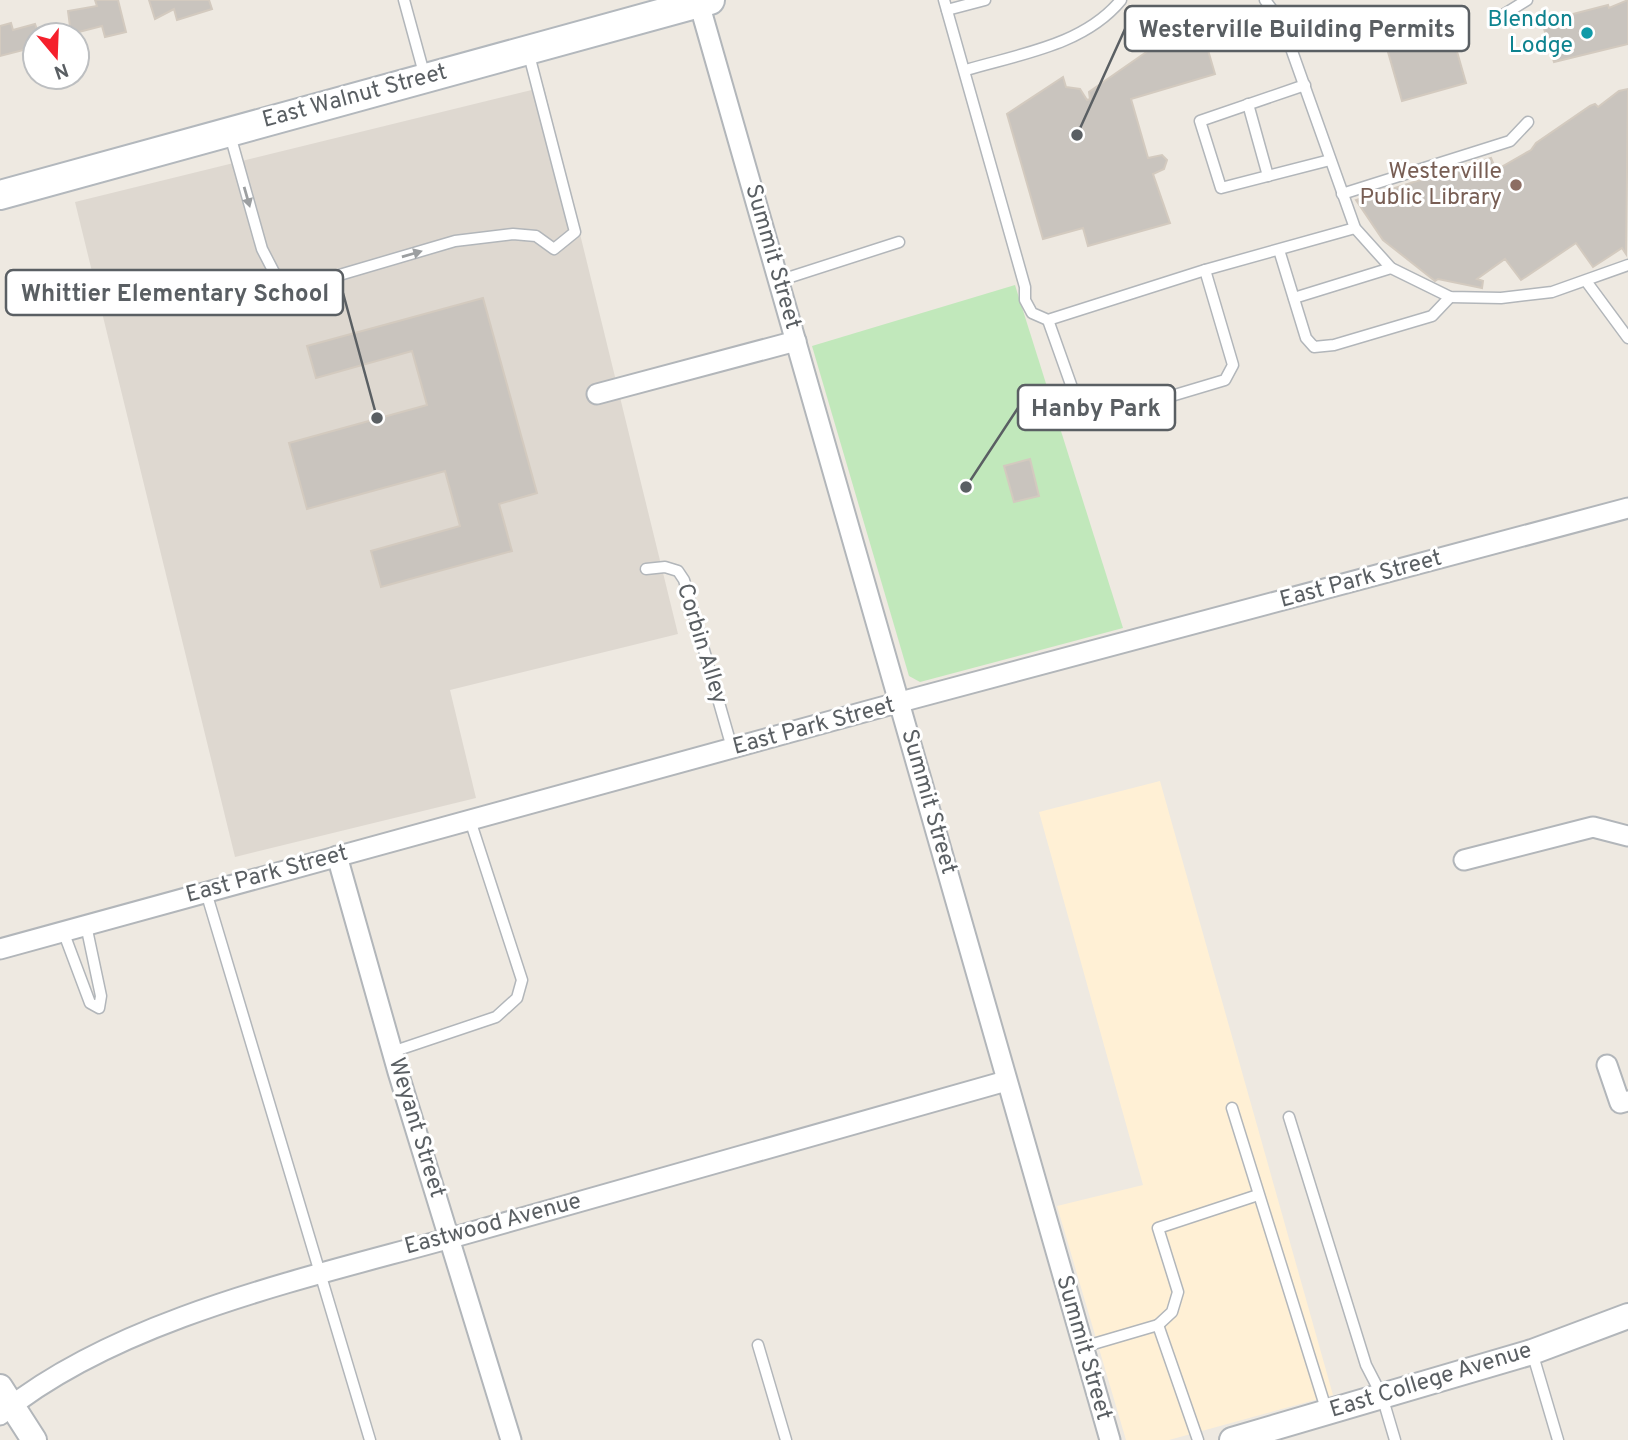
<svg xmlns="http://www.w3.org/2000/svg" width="1628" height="1440" viewBox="0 0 1628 1440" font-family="Overpass,sans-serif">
	<rect width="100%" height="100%" fill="#eee9e1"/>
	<path fill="#fff0d5" d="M 1160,781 L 1333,1395 L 1169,1440 L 1126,1440 L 1057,1206 L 1143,1185 L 1039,812 Z"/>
	<path fill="#ded8d0" d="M 544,87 L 678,634 L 450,690 L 476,798 L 235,857 L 75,202 Z"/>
	<path fill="#c1e8bb" d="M 1015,285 L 1123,628 L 920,682 L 909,676 L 812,346 Z"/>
	<g fill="#c9c4be" stroke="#d3cabf" stroke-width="2">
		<path d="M 95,0 L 118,0 L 126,32 L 105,37 L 102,26 L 71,34 L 68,11 L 97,6 Z"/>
		<path d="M 149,0 L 209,0 L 212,9 L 177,20 L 174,9 L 155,19 Z"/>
		<path d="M 1628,0 L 1628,44 L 1554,62 L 1542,22 L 1608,5 L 1609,8 Z"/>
		<path d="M 1446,13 L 1466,83 L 1402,101 L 1382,31 Z"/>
		<path d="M 1198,16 L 1215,74 L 1131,99 L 1148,158 L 1162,155 L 1167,160 L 1164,169 L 1153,174 L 1170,223 L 1088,246 L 1083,228 L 1043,239 L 1007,114 L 1063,77 L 1066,87 L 1080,89 L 1087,100 L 1090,99 L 1089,92 Z"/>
		<path d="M 11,23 L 13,30 L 35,24 L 39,35 L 35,35 L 35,47 L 0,56 L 0,26 Z"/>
		<path d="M 1628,89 L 1626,254 L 1622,248 L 1593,267 L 1576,243 L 1521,280 L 1505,259 L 1477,279 L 1483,281 L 1482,288 L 1438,279 L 1435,281 L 1383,240 L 1356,200 L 1491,158 L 1496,170 L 1531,150 L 1536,143 L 1590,106 L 1595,104 L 1598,107 L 1619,91 Z"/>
		<path d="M 483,298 L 537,493 L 499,504 L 512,551 L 381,587 L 371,551 L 460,526 L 445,471 L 307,509 L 289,443 L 427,405 L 412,351 L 316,378 L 307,346 Z"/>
		<path d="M 1030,459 L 1039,496 L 1014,502 L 1004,466 Z"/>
	</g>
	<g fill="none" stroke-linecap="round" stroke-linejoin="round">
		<defs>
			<g id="service">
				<path d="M 404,0 L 425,77"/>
				<path d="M 944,0 L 1025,287 L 1025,300 L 1032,313 L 1048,320 L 1205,270 L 1355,228"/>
				<path d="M 1265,0 L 1282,23 L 1355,228 L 1391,268 L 1450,297 L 1501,298 L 1552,292 L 1628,265"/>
				<path d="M 947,10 L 985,0"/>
				<path d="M 1498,18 L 1527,0"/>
				<path d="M 966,70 C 1020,54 1084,45 1121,0"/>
				<path d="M 1305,85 L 1200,121 L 1221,188 L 1330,160"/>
				<path d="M 1248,104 L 1268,176"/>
				<path d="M 230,135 L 262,249 L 277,278 L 302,286 L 455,241 L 513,234 L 536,236 L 554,249 L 575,232 L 528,51"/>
				<path d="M 1342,194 L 1510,141 L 1528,122"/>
				<path d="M 1279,250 L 1306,338 L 1314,347 L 1334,345 L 1432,316 L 1450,297"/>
				<path d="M 778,281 L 899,242"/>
				<path d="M 1586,281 L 1628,338"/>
				<path d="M 1294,298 L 1391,268"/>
				<path d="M 1048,320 L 1080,410 L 1091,420 L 1225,380 L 1233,365 L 1205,270"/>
				<path d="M 646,569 L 665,567 L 678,571 L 684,580 L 732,748"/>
				<path d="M 206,892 L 370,1440"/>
				<path d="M 63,931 L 90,1003 L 99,1008 L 101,996 L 86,925"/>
				<path d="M 392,1052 L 496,1017 L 517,998 L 522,980 L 470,820"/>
				<path d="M 1232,1108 L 1327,1412"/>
				<path d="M 1289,1117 L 1366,1365 L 1382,1396 L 1395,1440"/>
				<path d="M 1158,1325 L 1172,1312 L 1178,1292 L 1158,1228 L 1258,1195"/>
				<path d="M 758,1345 L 786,1440"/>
				<path d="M 1083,1347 L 1158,1325 L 1198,1440"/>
				<path d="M 1532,1352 L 1558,1440"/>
			</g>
			<g id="minor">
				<path d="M 699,3 L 1110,1440"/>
				<path d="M 597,394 L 796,341"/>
				<path d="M 337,856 L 398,1072 L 511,1440"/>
				<path d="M 1464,860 L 1593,827 L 1628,836"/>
				<path d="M 0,949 L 893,704 L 1628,508"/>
				<path d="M 1607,1065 L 1620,1103 L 1628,1101"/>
				<path d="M 0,1415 C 120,1316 317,1276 465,1234 C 645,1183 826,1132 1006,1081"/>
			</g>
			<g id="tertiary">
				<path d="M 0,1387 L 34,1440"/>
				<path d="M 1232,1440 L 1532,1352 L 1628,1316"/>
			</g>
			<path id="secondary" d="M 0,195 L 710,0"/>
		</defs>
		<use href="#service" stroke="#b2b6ba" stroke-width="13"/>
		<use href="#minor" stroke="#b2b6ba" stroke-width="23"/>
		<use href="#tertiary" stroke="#b2b6ba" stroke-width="28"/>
		<use href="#secondary" stroke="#b3b8bd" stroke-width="32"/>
		<use href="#service" stroke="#fff" stroke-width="10"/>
		<use href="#minor" stroke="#fff" stroke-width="19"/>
		<use href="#tertiary" stroke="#fff" stroke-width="24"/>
		<use href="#secondary" stroke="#fff" stroke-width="28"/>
	</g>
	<defs><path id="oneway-solid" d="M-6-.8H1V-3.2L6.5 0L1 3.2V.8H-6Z" transform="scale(1.75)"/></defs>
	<g fill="#9c9fa1">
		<use href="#oneway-solid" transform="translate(247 197) rotate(74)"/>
		<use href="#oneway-solid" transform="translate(412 254) rotate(-16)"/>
	</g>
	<circle fill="#0f9aa8" stroke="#fff" stroke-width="2.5" cx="1587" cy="33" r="7"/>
	<circle fill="#8d6e63" stroke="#fff" stroke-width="2.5" cx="1516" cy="185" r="7"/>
	<g text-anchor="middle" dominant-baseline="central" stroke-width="6" stroke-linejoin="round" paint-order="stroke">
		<g font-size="23" fill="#0d838f" stroke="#fff" text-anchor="end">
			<text x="1573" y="20">Blendon<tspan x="1573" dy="26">Lodge</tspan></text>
		</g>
		<g font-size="23" fill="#5a5f63" stroke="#fff">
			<text transform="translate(355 97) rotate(-15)">East Walnut Street</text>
			<text transform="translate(772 257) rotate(74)">Summit Street</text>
			<text transform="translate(1361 580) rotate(-15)">East Park Street</text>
			<text transform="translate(701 644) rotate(73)">Corbin Alley</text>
			<text transform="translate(814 727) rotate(-15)">East Park Street</text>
			<text transform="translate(928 802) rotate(74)">Summit Street</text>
			<text transform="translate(267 875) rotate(-15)">East Park Street</text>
			<text transform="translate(416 1128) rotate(73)">Weyant Street</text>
			<text transform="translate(493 1225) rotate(-15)">Eastwood Avenue</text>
			<text transform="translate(1083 1348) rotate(74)">Summit Street</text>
			<text transform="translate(1431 1381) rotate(-17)">East College Avenue</text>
		</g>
		<g font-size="23" fill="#785e54" stroke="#fff" text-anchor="end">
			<text x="1502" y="172">Westerville<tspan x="1502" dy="26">Public Library</tspan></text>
		</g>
	</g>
	<path fill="none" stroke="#5a5f63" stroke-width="2.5" d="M1077 135L1125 29M377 418L343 293M966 487L1018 408"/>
	<g fill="#5a5f63" stroke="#fff" stroke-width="2.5">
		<circle cx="1077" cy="135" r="7"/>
		<circle cx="377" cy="418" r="7"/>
		<circle cx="966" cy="487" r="7"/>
	</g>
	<g fill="#fff" stroke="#5a5f63" stroke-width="2.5">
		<rect x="1125" y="6" width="344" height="45" rx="7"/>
		<rect x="6" y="270" width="337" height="45" rx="7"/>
		<rect x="1018" y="385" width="157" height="45" rx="7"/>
	</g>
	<g font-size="24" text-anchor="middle" font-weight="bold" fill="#5a5f63">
		<text x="1297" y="37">Westerville Building Permits</text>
		<text x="175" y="301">Whittier Elementary School</text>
		<text x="1096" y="416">Hanby Park</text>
	</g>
	<g transform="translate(56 56) rotate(161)"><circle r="33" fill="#ffffff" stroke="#bdbfc1" stroke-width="2"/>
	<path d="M0-5L12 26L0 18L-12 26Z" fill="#f5202c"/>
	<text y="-10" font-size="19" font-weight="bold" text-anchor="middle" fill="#5a5f63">N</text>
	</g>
</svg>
